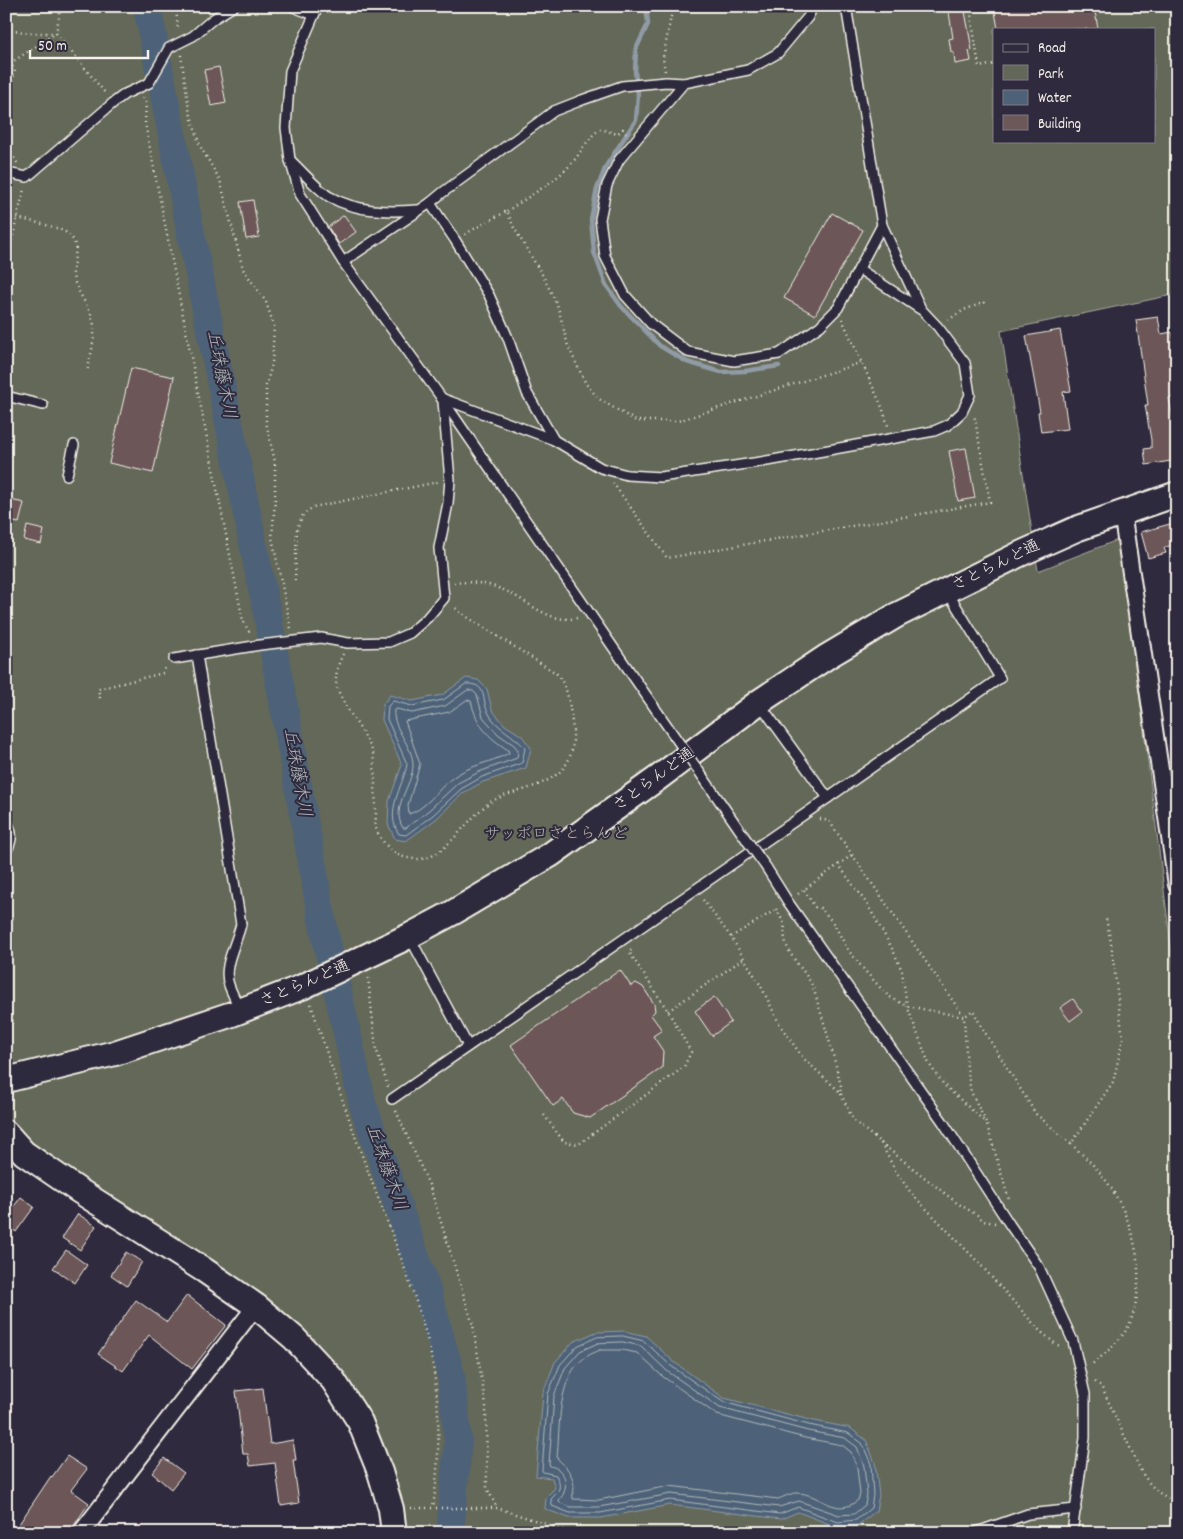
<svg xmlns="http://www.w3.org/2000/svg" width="1183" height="1539" viewBox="0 0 1183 1539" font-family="Dekko,'Klee One',sans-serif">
	<rect width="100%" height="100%" fill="#2f2a3d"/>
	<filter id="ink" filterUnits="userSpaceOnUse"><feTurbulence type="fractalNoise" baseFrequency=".02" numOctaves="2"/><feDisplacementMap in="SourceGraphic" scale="10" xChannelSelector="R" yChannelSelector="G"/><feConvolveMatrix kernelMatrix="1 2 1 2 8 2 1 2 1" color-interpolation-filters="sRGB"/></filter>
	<g filter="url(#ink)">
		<path fill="#636759" stroke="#acaca0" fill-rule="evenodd" d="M 6,6 L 1177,6 L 1177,294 L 1001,331 L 1038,571 L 1120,539 L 1177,994 L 1177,1533 L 403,1533 L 343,1377 L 299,1325 L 246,1287 L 38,1150 L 6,1114 ZM 994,29 L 1154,29 L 1154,141 L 994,141 Z"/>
		<g fill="#4d6278" stroke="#909ba5">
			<path d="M 466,678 L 478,680 L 487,689 L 492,710 L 505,725 L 522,736 L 531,748 L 526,768 L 483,782 L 463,793 L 436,819 L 406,841 L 395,839 L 388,824 L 389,801 L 402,765 L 382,720 L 383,704 L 390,695 L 412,701 L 442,695 Z"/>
			<path d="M 624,1331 L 646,1336 L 674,1362 L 724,1398 L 810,1420 L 850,1428 L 866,1440 L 875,1463 L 879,1495 L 876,1511 L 858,1525 L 837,1527 L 798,1512 L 781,1519 L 670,1505 L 601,1518 L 569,1518 L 545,1509 L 546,1497 L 555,1488 L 552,1478 L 536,1476 L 543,1393 L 555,1362 L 573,1342 L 596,1332 Z"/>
		</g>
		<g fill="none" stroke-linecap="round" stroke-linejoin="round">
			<g stroke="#b1b8bb" stroke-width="1">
				<path d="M 466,684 C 488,683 481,699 488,712 C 495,728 515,735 525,748 L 522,763 L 482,777 L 461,789 L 433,815 L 406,835 L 399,834 C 384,812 403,787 407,764 L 387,719 L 388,706 L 393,701 L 412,706 L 443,700 Z"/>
				<path d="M 468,690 L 473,691 L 477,695 L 483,717 L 498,734 L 514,745 L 518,750 L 517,758 L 479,772 L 458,783 L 429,810 L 406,828 L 403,828 C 390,807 413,785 413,765 C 413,745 392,729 394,710 L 397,709 L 412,713 L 445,706 Z"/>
				<path d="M 467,700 L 471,701 C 477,726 487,736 508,750 L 509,753 C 491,763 468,765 451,779 C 438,789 426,809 409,814 L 408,805 L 420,764 L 405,721 L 449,712 Z"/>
				<path d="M 623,1336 L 644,1341 L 671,1366 L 723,1402 L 809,1425 L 848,1433 L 862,1443 L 871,1464 L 873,1495 L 871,1508 L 856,1520 L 838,1522 L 798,1507 L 780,1514 L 670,1500 L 600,1513 L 570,1513 L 552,1506 L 551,1499 C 560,1490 562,1487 556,1475 L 543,1472 L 542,1470 L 548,1394 L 560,1365 L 577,1346 L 597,1337 Z"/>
				<path d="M 623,1342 L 641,1346 L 667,1371 L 720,1408 L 808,1431 L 845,1438 L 857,1447 L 864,1466 L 867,1494 L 865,1505 L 854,1514 L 839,1515 L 799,1501 L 779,1507 L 671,1494 L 599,1507 L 571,1507 L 560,1503 L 559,1500 C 570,1489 567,1469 550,1466 L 549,1464 L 554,1396 L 565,1368 L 580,1351 L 598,1343 Z"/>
				<path d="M 600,1350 L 622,1350 L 637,1353 L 662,1376 L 717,1415 L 805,1438 L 842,1445 L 851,1452 L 857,1468 L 860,1494 L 858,1500 C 836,1519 820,1493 797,1493 C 791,1493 784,1497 778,1499 L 669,1486 L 599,1500 L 573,1499 C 572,1495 574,1492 574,1487 C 573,1473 566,1467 557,1458 C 560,1428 557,1375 586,1357 C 590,1354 596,1352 600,1350 Z"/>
			</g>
			<path stroke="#909ba5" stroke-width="4.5" d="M 646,6 L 648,24 L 636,49 L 635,72 L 638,95 L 636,120 L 606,166 L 597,189 L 591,219 L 594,252 L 606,285 L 621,306 L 660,346 L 687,362 L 721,372 L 745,371 L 779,366"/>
			<path stroke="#4d6278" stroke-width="28" d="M 147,6 L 191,234 L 268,618 L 324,930 L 363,1105 L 426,1287 L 451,1375 L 458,1441 L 450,1533"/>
		</g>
		<g fill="#6c5759" stroke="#f4f1e8">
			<path d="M 948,6 L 964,6 L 972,50 L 969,51 L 971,61 L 955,64 L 954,53 L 951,52 L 949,39 L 953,38 Z"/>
			<path d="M 994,6 L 1094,6 L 1098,29 L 998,29 Z"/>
			<path d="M 219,67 L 226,103 L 211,106 L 204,70 Z"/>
			<path d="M 253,200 L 259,237 L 246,239 L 240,202 Z"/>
			<path d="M 832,213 L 863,230 L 815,315 L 784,298 Z"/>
			<path d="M 344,215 L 356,232 L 339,244 L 328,227 Z"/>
			<path d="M 1158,317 L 1161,334 L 1172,332 L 1177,356 L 1177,396 L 1169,398 L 1177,438 L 1177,460 L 1146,465 L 1144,449 L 1151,448 L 1151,440 L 1145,405 L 1148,405 L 1136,320 Z"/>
			<path d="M 1060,330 L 1071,391 L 1063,392 L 1068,429 L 1041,432 L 1038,412 L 1040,412 L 1026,336 Z"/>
			<path d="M 131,368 L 174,377 L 153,473 L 109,463 Z"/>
			<path d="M 966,448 L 975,498 L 958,501 L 949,451 Z"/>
			<path d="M 6,499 L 24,503 L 19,523 L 6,520 Z"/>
			<path d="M 1177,522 L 1177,543 L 1164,548 L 1166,553 L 1148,558 L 1141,532 Z"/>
			<path d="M 27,526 L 44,530 L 41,544 L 24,540 Z"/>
			<path d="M 620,970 L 631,986 L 636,983 L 643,987 L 654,1004 L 655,1011 L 651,1015 L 662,1030 L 653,1036 L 663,1051 L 662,1068 L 590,1118 L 573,1113 L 563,1099 L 553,1106 L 511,1045 Z"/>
			<path d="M 714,997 L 731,1022 L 712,1036 L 695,1011 Z"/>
			<path d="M 1073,999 L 1082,1012 L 1070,1021 L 1060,1008 Z"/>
			<path d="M 21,1197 L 34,1207 L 16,1232 L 6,1224 L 6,1217 Z"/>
			<path d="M 78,1214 L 96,1226 L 80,1250 L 62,1238 Z"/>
			<path d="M 66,1250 L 87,1265 L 75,1283 L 53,1268 Z"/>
			<path d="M 126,1252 L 142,1262 L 127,1286 L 111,1275 Z"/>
			<path d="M 187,1295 L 226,1325 L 192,1369 L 149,1335 L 123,1371 L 98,1354 L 136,1300 L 167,1322 Z"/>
			<path d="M 263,1388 L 270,1444 L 293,1440 L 296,1460 L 293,1460 L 299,1503 L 281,1506 L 275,1463 L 250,1466 L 248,1454 L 243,1454 L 236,1391 Z"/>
			<path d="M 67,1456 L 87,1469 L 71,1490 L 89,1503 L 69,1533 L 13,1533 L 51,1476 L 52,1477 Z"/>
			<path d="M 164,1458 L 184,1473 L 171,1489 L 152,1473 Z"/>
		</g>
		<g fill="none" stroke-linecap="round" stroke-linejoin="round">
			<defs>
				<g id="lane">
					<path d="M 291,6 L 314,15"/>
					<path d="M 318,6 L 290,71 L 286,128 L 290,160 L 300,194 L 343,262 L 443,400 L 659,714"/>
					<path d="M 684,83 L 619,160 L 607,185 L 600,219 L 605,256 L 625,295 L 651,324 L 688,352 L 734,361 L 779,354 L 820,326 L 838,308 L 882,225"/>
					<path d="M 290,160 C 301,170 318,190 330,197 C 357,212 387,212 417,210"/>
					<path d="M 6,173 L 27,177 L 113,103 L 125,94 L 149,83 L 169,48 L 193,36 L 213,19 L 234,6"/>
					<path d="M 430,203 L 455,240 L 489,295 L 508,338 L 527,393 L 554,440"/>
					<path d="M 343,262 L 430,203 L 442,193 L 554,111 L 582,100 L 622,86 L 666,82 L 684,83 L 748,70 L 778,53 L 808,17 L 813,6"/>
					<path d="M 859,269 L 920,309"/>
					<path d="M 6,396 L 43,405"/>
					<path d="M 441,398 L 554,440 L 601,468 L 627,475 L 661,477 L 773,460 L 934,431 L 948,425 L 962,412 L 970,395 L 965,363 L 938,327 L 921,309 L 882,225 L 846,6"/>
					<path d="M 67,475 L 74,445"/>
					<path d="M 197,655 L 241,924 C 237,943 222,966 229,985 C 232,994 237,1002 240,1011"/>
					<path d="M 174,659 L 260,645 L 321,638 L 348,643 L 389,642 L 410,633 L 427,618 L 444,598 L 439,548 L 448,503 L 450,480 L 443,401"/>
					<path d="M 828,798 L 1000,678 L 947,591"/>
					<path d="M 721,803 L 748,842"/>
					<path d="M 6,820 C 13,832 13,840 6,852"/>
					<path d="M 766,867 L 788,902 L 943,1122 L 1010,1225 L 1039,1267 L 1073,1341 L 1085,1394 L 1085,1438 L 1072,1533"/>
					<path d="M 409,936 L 468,1046"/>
					<path d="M 392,1099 L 828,798 L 760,704"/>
					<path d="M 974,1533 L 1028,1514 L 1076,1509"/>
				</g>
				<g id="street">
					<path d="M 1122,512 L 1177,885"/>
					<path d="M 81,1533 L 256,1306"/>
				</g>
				<g id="secondary">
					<path d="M 6,1080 L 115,1053 L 232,1014 L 302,987 L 409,936 L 454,912 L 550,855 L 658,778 L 759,702 L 828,656 L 897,615 L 1020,554 L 1076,529 L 1177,494"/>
					<path d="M 6,1133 L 24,1153 L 78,1190 L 204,1270 L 256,1306 L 294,1338 L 333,1380 L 360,1422 L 380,1472 L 391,1509 L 394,1533"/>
				</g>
			</defs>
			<use href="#lane" stroke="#f4f1e8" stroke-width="12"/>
			<use href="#street" stroke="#f4f1e8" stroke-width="20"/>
			<use href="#secondary" stroke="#f4f1e8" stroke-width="28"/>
			<g stroke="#f4f1e8" stroke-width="2.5" stroke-dasharray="1 4" stroke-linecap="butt">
				<path d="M 176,6 L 178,30"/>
				<path d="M 977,6 L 970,8 L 979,67 L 994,64"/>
				<path d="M 6,29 L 29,33 L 56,33 L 61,6"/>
				<path d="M 181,55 L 189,109 L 200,146 L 220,180 L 243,269 L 266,302 L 274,326 L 272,364 L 266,386 L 266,422 L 275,462 L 275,501 L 272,537 L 291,629"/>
				<path d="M 6,59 L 15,70 L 6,109"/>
				<path d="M 6,66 L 56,33 L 106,94"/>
				<path d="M 665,71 L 663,58 L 673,6"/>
				<path d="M 143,98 L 146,102 L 145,123 L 243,621 L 251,635"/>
				<path d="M 6,145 L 18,164"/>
				<path d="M 507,211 C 526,198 555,182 570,165 C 581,154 587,138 600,129 L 617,134 L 623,129 L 626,133"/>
				<path d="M 17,218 C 29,221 61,227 68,234 C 82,246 72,259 73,274 C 74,291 93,308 94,327 C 95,341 90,358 87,372"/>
				<path d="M 465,234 L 507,211 L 514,228 L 543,276 L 558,307 L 568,346 L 586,384 L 599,399 L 636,421 L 678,421 L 863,362"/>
				<path d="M 6,265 L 24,189"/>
				<path d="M 842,319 L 882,407 L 889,429"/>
				<path d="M 948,320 L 964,310 L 988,301"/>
				<path d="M 613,483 L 667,558 L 990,502 L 974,414"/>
				<path d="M 295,580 L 297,528 L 303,515 L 313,507 L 438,482"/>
				<path d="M 454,583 C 469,581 487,583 501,589 C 526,598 550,627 580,617"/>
				<path d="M 343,654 C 339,662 336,671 336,680 C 336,699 366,732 373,753 C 375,772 375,791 376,810 C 376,815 375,823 376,828 C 380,841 394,856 408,858 C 418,860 429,859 437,853 C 455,841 471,816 489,803 C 498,797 509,794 520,791 C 559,779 578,766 572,722 C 569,703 569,688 556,673 L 464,615 L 453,606"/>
				<path d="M 100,698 L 98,689 L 163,673 L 165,666"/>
				<path d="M 820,819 L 829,821 L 964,1017 L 967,1068 L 971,1092 L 986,1122 L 1009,1200"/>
				<path d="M 838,864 L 867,904 L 893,950 L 902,971 L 907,1006 L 929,1064 L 944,1085 L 984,1121"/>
				<path d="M 804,890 L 815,907 L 821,908 L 834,924 L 848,950 L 866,972 L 888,996 L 907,1006 L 964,1017 L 973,1010 L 981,1026 L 1036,1114 L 1071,1144 L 1113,1082 L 1123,1039 L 1111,942 L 1106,919"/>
				<path d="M 798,894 L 852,855"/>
				<path d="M 703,900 L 731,937 L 761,986 L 780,1025 L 803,1058 L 840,1092 L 853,1120 L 881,1143 L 895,1170 L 911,1193 L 978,1262 L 1040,1331 L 1057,1345 L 1062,1346"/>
				<path d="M 776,909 L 785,925 C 781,951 799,962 811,983 C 814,989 816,997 818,1004 C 827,1031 834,1058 841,1086 L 840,1092"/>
				<path d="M 731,937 L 777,909"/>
				<path d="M 368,978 L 376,1048 L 388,1087"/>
				<path d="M 311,1004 C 329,1060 347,1115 367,1169 C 388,1224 410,1278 426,1334 C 441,1389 441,1451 433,1507"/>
				<path d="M 668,1011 L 743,959"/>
				<path d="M 396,1111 L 430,1187 L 473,1325 L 486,1406 L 487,1488 L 497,1508"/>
				<path d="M 544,1115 L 564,1142 L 579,1144 L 684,1067 L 691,1052 L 668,1011 L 629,952 L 631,950"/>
				<path d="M 881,1143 L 957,1203 L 979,1216 L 983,1221 L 995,1223"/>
				<path d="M 1071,1144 C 1081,1153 1092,1163 1101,1174 C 1133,1214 1149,1273 1130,1323 C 1123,1339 1105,1354 1091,1365"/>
				<path d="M 1095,1382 L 1101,1386 L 1141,1471 C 1151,1487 1159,1496 1177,1501"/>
				<path d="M 411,1508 L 497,1508 L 571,1532 L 577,1533"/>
			</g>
			<use href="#lane" stroke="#2f2a3d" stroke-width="9"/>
			<use href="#street" stroke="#2f2a3d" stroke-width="16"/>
			<use href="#secondary" stroke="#2f2a3d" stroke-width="24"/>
			<defs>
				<g id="lane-bridge">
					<path d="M 659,714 L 721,803"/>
					<path d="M 748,842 L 766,867"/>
				</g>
			</defs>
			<use href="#lane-bridge" stroke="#f4f1e8" stroke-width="12" stroke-linecap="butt"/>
			<use href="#lane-bridge" stroke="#2f2a3d" stroke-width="9"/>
		</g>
	</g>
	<g text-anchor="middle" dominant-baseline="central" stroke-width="4" stroke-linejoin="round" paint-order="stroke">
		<g font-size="16" fill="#f4f1e8" stroke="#2f2a3d">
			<text transform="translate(996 566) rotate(-26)">さとらんど通</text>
			<text transform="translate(654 780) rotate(-36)">さとらんど通</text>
			<text transform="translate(305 984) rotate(-23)">さとらんど通</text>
		</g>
		<g font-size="16" fill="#b3b3a8" stroke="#2f2a3d">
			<text x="556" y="834">サッポロさとらんど</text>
		</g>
		<g font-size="18" font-style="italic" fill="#b1b8bb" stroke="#2f2a3d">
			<text transform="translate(220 375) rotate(79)">丘珠藤木川</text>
			<text transform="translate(296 773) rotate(80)">丘珠藤木川</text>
			<text transform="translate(385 1168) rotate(71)">丘珠藤木川</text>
		</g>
	</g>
	<rect width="1183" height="1539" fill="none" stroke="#2f2a3d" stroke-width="25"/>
	<rect x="12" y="12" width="1158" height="1514" fill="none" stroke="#f4f1e8" stroke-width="2" filter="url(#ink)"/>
	<rect x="993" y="28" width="162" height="115" fill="#2f2a3d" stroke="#7e7a81"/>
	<rect x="1003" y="44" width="25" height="8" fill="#2f2a3d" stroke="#7e7a81"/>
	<text x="1038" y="52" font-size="15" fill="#f4f1e8">Road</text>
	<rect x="1003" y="65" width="25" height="15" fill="#636759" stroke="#7e7a81"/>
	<text x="1038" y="78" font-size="15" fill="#f4f1e8">Park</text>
	<rect x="1003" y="90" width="25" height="15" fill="#4d6278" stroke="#7e7a81"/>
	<text x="1038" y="102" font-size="15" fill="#f4f1e8">Water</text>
	<rect x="1003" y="115" width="25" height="15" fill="#6c5759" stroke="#7e7a81"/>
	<text x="1038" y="128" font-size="15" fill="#f4f1e8">Building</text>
	<path d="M30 50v8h118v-8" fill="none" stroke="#f4f1e8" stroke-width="2.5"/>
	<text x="38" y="50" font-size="15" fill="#f4f1e8" stroke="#2f2a3d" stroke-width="4" paint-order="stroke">50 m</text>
</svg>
